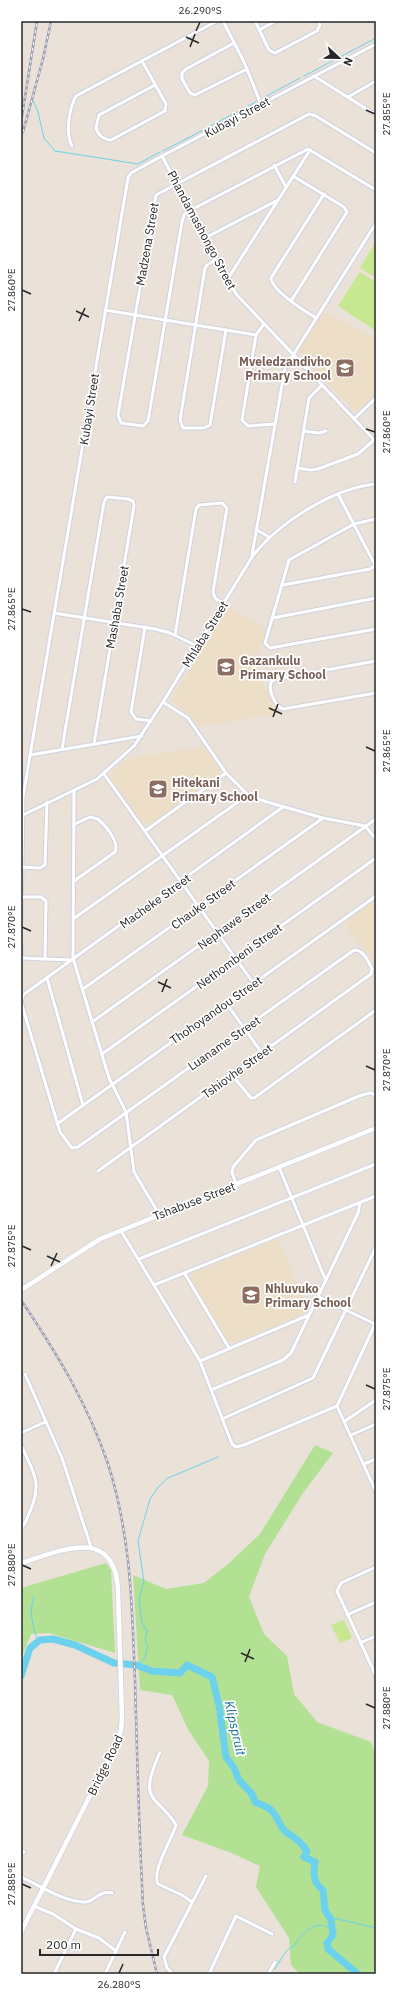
<svg xmlns="http://www.w3.org/2000/svg" width="397" height="1995" viewBox="0 0 397 1995" font-family="'IBM Plex Sans',sans-serif">
	<rect width="100%" height="100%" fill="#eae1d8"/>
	<g fill="#ecdec7">
		<path d="M 324,312 L 376,339 L 376,394 L 358,411 L 354,411 L 299,354 L 299,349 Z"/>
		<path d="M 229,607 L 266,629 L 258,654 L 262,680 L 277,714 L 199,727 L 190,715 L 173,703 L 172,698 Z"/>
		<path d="M 203,746 L 221,770 L 220,773 L 150,824 L 142,822 L 111,779 L 111,774 L 127,759 Z"/>
		<path d="M 376,899 L 376,967 L 347,927 L 347,920 Z"/>
		<path d="M 278,1239 L 309,1311 L 233,1343 L 227,1341 L 190,1279 L 192,1273 Z"/>
	</g>
	<g fill="#b2e194">
		<path d="M 315,1445 L 333,1453 L 303,1493 L 265,1554 L 249,1597 L 264,1634 L 287,1656 L 294,1694 L 317,1722 L 371,1742 L 376,1756 L 376,1974 L 300,1974 L 291,1965 L 289,1938 L 256,1887 L 260,1866 L 229,1852 L 182,1835 L 208,1786 L 209,1761 L 189,1731 L 172,1695 L 140,1690 L 133,1575 L 166,1589 L 204,1583 L 228,1564 L 260,1534 Z"/>
		<path d="M 106,1563 L 111,1570 L 115,1653 L 49,1633 L 31,1634 L 21,1659 L 21,1588 Z"/>
	</g>
	<g fill="#c7e890">
		<path d="M 376,241 L 376,278 L 360,268 Z"/>
		<path d="M 360,272 L 376,282 L 376,331 L 338,306 Z"/>
		<path d="M 344,1620 L 352,1638 L 340,1643 L 331,1625 Z"/>
	</g>
	<g fill="none" stroke-linecap="round" stroke-linejoin="round">
		<g stroke="#6bd1ec" stroke-width="1">
			<path d="M 304,76 L 376,38"/>
			<path d="M 263,98 L 300,78"/>
			<path d="M 33,100 L 38,112 L 44,138 L 55,151 L 138,164 L 160,152"/>
			<path d="M 163,151 L 256,102"/>
			<path d="M 34,1596 C 29,1611 32,1626 38,1641"/>
			<path d="M 139,1666 L 145,1657 L 148,1646 L 145,1641 L 147,1631 L 142,1623 L 139,1598 L 144,1582 L 138,1541 L 150,1499 L 159,1486 L 168,1478 L 218,1457"/>
			<path d="M 329,1917 L 376,1928"/>
			<path d="M 275,1969 C 280,1962 285,1949 294,1946 C 301,1934 313,1921 328,1927 L 331,1921"/>
		</g>
		<path stroke="#6bd1ec" stroke-width="7" d="M 21,1676 L 30,1648 L 40,1640 L 53,1639 L 75,1645 L 114,1663 L 136,1665 L 152,1671 L 180,1673 L 187,1665 L 212,1677 L 219,1705 L 226,1757 L 234,1768 L 239,1780 L 252,1794 L 255,1802 C 261,1805 268,1806 272,1811 C 278,1817 279,1826 286,1832 C 295,1838 301,1842 307,1851 L 304,1857 L 315,1862 C 313,1873 313,1883 323,1890 L 325,1910 L 331,1920 L 333,1935 L 327,1943 L 328,1949 L 358,1974"/>
		<defs>
			<g id="street">
				<path d="M 223,21 L 244,62 L 261,104"/>
				<path d="M 255,21 L 269,50 L 275,53 L 317,31 L 320,25 L 319,21"/>
				<path d="M 259,30 L 276,21"/>
				<path d="M 234,43 L 186,69 L 182,73 L 182,79 L 190,93 L 195,95 L 247,69"/>
				<path d="M 142,61 L 166,104 L 165,111 L 111,140 C 104,140 98,135 96,128 L 99,115 L 155,85"/>
				<path d="M 314,76 L 376,115"/>
				<path d="M 348,97 L 376,81"/>
				<path d="M 72,146 C 65,134 69,109 76,96 L 217,21"/>
				<path d="M 162,156 L 227,280 L 237,295 L 376,442"/>
				<path d="M 274,165 L 286,187"/>
				<path d="M 190,208 L 184,215 L 182,222 L 148,421 L 143,426 L 121,423 L 118,415 L 156,195 L 309,114 L 316,116 L 376,153"/>
				<path d="M 191,210 L 308,149 L 376,190"/>
				<path d="M 205,238 L 276,201"/>
				<path d="M 217,259 L 207,265 L 205,268 L 180,420 L 183,428 L 204,428 L 210,425 L 226,330"/>
				<path d="M 227,280 L 310,150"/>
				<path d="M 291,301 L 347,212 L 344,207 L 293,176"/>
				<path d="M 105,310 L 256,335"/>
				<path d="M 316,318 C 305,311 272,291 271,278 L 324,194"/>
				<path d="M 264,324 L 256,335 L 242,420 L 248,426 L 275,424"/>
				<path d="M 354,419 L 376,398"/>
				<path d="M 304,431 L 319,433 L 326,431"/>
				<path d="M 297,468 L 311,470 L 318,469 L 358,454 L 374,440"/>
				<path d="M 295,482 L 309,398 L 322,385"/>
				<path d="M 338,494 L 375,565"/>
				<path d="M 376,519 L 354,524 L 289,560 L 265,643 L 270,648 L 376,629"/>
				<path d="M 257,530 L 269,537"/>
				<path d="M 252,555 L 285,368 L 376,223"/>
				<path d="M 283,585 L 370,569 L 376,565"/>
				<path d="M 54,613 L 155,629 L 170,633 L 197,646"/>
				<path d="M 273,618 L 376,598"/>
				<path d="M 145,627 L 131,712 L 136,719 L 151,721"/>
				<path d="M 175,635 L 196,509 L 199,505 L 222,503 L 227,508 L 213,592 L 215,598 L 223,604"/>
				<path d="M 376,661 L 276,679 L 271,682 C 268,690 275,706 283,709 L 376,693"/>
				<path d="M 163,702 L 188,718 L 226,773 L 248,795 L 267,802 L 323,818 L 365,826 L 376,839"/>
				<path d="M 62,749 L 104,502 L 107,497 L 128,499 L 133,501 L 134,506 L 94,744"/>
				<path d="M 30,755 L 142,736"/>
				<path d="M 104,774 L 254,984"/>
				<path d="M 74,791 L 73,958 L 109,1078 L 126,1112 L 134,1172 L 159,1214"/>
				<path d="M 21,816 L 97,779 L 134,746 L 163,702 L 252,557 C 278,523 333,488 376,484"/>
				<path d="M 145,831 L 226,773"/>
				<path d="M 22,867 L 40,868 L 45,865 L 47,802"/>
				<path d="M 74,881 L 115,852 C 120,842 105,825 98,819 L 90,817 L 75,824"/>
				<path d="M 22,897 L 41,897 L 46,901 L 45,959"/>
				<path d="M 73,919 L 248,795"/>
				<path d="M 21,921 L 23,797 L 128,178 L 131,173 L 162,156 L 376,44"/>
				<path d="M 21,945 L 21,958"/>
				<path d="M 21,958 L 71,960"/>
				<path d="M 47,978 L 83,1105"/>
				<path d="M 83,989 L 323,818"/>
				<path d="M 226,1003 L 262,1053"/>
				<path d="M 92,1022 L 376,819"/>
				<path d="M 102,1054 L 376,858"/>
				<path d="M 232,1075 L 251,1098 L 254,1098 L 376,1010"/>
				<path d="M 57,1124 L 376,896"/>
				<path d="M 279,1167 L 326,1281"/>
				<path d="M 98,1171 L 371,974 L 372,969 C 368,961 364,950 354,950 L 78,1147 L 72,1148 L 60,1132 L 21,1002 L 23,995 L 283,807"/>
				<path d="M 236,1184 L 232,1172 L 233,1167 L 256,1140 L 359,1096 L 370,1093 L 376,1095"/>
				<path d="M 121,1231 L 200,1361 L 232,1444 L 236,1447 L 244,1445 L 337,1406 L 376,1322"/>
				<path d="M 139,1259 L 376,1164"/>
				<path d="M 185,1274 L 229,1348"/>
				<path d="M 154,1285 L 376,1196"/>
				<path d="M 319,1297 L 375,1324"/>
				<path d="M 200,1361 L 309,1315"/>
				<path d="M 25,1374 L 62,1458 L 91,1547"/>
				<path d="M 211,1390 L 283,1360 L 291,1353 L 358,1213 L 360,1203"/>
				<path d="M 337,1406 L 376,1492"/>
				<path d="M 222,1419 L 313,1378 L 376,1247"/>
				<path d="M 345,1421 L 376,1400"/>
				<path d="M 21,1433 L 45,1422"/>
				<path d="M 351,1435 L 376,1424"/>
				<path d="M 21,1445 C 33,1471 43,1483 30,1511 C 28,1517 26,1523 21,1528"/>
				<path d="M 364,1464 L 376,1459"/>
				<path d="M 376,1567 L 341,1583 L 337,1591 L 376,1676"/>
				<path d="M 347,1615 L 376,1602"/>
				<path d="M 360,1643 L 376,1636"/>
				<path d="M 160,1752 C 155,1765 144,1785 153,1798 C 161,1808 170,1814 176,1825 C 172,1839 151,1872 158,1884 L 182,1895 L 192,1902"/>
				<path d="M 21,1853 L 24,1852"/>
				<path d="M 21,1877 C 41,1886 62,1901 84,1902 C 95,1903 97,1890 112,1893"/>
				<path d="M 34,1906 L 53,1914 L 76,1929 L 99,1938 L 116,1951"/>
				<path d="M 54,1974 L 76,1929"/>
				<path d="M 105,1974 L 125,1932"/>
				<path d="M 173,1974 L 167,1968 L 164,1957 L 206,1876"/>
				<path d="M 209,1974 L 236,1916 L 272,1934"/>
				<path d="M 268,1974 L 275,1962"/>
			</g>
			<g id="secondary">
				<path d="M 21,1290 L 100,1239 L 376,1128"/>
				<path d="M 21,1563 C 60,1551 113,1525 118,1588 L 122,1718 L 121,1730 L 116,1744 L 21,1932"/>
			</g>
		</defs>
		<use href="#street" stroke="#ced2e0" stroke-width="5"/>
		<use href="#secondary" stroke="#ced2e0" stroke-width="6"/>
		<use href="#street" stroke="#fff" stroke-width="3"/>
		<use href="#secondary" stroke="#fff" stroke-width="4.5"/>
		<defs>
			<g id="rail">
				<path d="M 22,116 L 37,21"/>
				<path d="M 23,132 L 43,59 L 51,21"/>
				<path d="M 21,1300 C 56,1352 88,1404 108,1464 C 131,1535 132,1607 135,1680 C 137,1755 139,1830 143,1905 L 146,1928 L 157,1974"/>
			</g>
		</defs>
		<use href="#rail" stroke="#9ca0b2" stroke-width="2.5"/>
		<use href="#rail" stroke="#fff" stroke-width="1" stroke-dasharray="3" stroke-linecap="butt"/>
	</g>
	<path fill="none" stroke="#272727" stroke-width="1.5" d="M 196,31 L 200,22M 186,37 L 199,43M 190,47 L 195,34M 366,110 L 375,114M 22,290 L 31,294M 76,311 L 89,317M 79,321 L 85,308M 366,429 L 375,432M 22,609 L 31,612M 269,708 L 282,714M 273,717 L 278,704M 366,747 L 375,751M 22,927 L 31,931M 158,982 L 171,988M 162,992 L 167,979M 366,1066 L 375,1070M 22,1246 L 31,1250M 47,1256 L 60,1262M 51,1266 L 57,1253M 366,1385 L 375,1389M 22,1565 L 31,1569M 241,1653 L 254,1659M 245,1662 L 250,1649M 366,1704 L 375,1708M 22,1884 L 31,1888M 119,1973 L 123,1964"/>
	<defs>
		<symbol id="school-square" viewBox="-11 -11 22 22"><rect x="-9" y="-9" width="18" height="18" rx="4" fill="#8d6e63" stroke="#fff"/><path d="M0-5L7-2L0 1L-7-2ZM-4 1L0 2.5L4 1V4Q0 6-4 4Z" fill="#fff"/></symbol>
	</defs>
	<g fill-rule="evenodd">
		<use href="#school-square" x="334" y="357" width="22" height="22"/>
		<use href="#school-square" x="215" y="656" width="22" height="22"/>
		<use href="#school-square" x="147" y="778" width="22" height="22"/>
		<use href="#school-square" x="240" y="1284" width="22" height="22"/>
	</g>
	<g text-anchor="middle" dominant-baseline="central" stroke-width="3.5" stroke-linejoin="round" paint-order="stroke">
		<g font-size="12" fill="#272727" stroke="#fff">
			<text transform="translate(237 117) rotate(-28)">Kubayi Street</text>
			<text transform="translate(202 230) rotate(62)">Phandamashongo Street</text>
			<text transform="translate(147 244) rotate(-80)">Madzena Street</text>
			<text transform="translate(89 409) rotate(-81)">Kubayi Street</text>
			<text transform="translate(117 607) rotate(-80)">Mashaba Street</text>
			<text transform="translate(205 634) rotate(-58)">Mhlaba Street</text>
			<text transform="translate(155 901) rotate(-36)">Macheke Street</text>
			<text transform="translate(203 904) rotate(-36)">Chauke Street</text>
			<text transform="translate(234 921) rotate(-36)">Nephawe Street</text>
			<text transform="translate(239 956) rotate(-36)">Nethombeni Street</text>
			<text transform="translate(216 1010) rotate(-35)">Thohoyandou Street</text>
			<text transform="translate(224 1043) rotate(-35)">Luaname Street</text>
			<text transform="translate(237 1071) rotate(-36)">Tshiovhe Street</text>
			<text transform="translate(194 1201) rotate(-21)">Tshabuse Street</text>
			<text transform="translate(105 1765) rotate(-64)">Bridge Road</text>
		</g>
		<g font-size="12" font-weight="bold" fill="#785e54" stroke="#fff" text-anchor="start">
			<text x="331" y="361" text-anchor="end">Mveledzandivho<tspan x="331" dy="14">Primary School</tspan></text>
			<text x="240" y="660">Gazankulu<tspan x="240" dy="14">Primary School</tspan></text>
			<text x="172" y="782">Hitekani<tspan x="172" dy="14">Primary School</tspan></text>
			<text x="265" y="1288">Nhluvuko<tspan x="265" dy="14">Primary School</tspan></text>
		</g>
		<g font-size="13" font-style="italic" fill="#0e6d94" stroke="#fff">
			<text transform="translate(235 1728) rotate(77)">Klipspruit</text>
		</g>
	</g>
	<rect width="397" height="1995" fill="none" stroke="#ffffff" stroke-width="44"/>
	<g transform="translate(339 58) rotate(112)" stroke="#ffffff" stroke-width="3" paint-order="stroke">
	<path d="M0-3L7 15L0 10L-7 15Z" fill="#272727"/>
	<text y="-6" font-size="11" font-weight="bold" text-anchor="middle" fill="#272727">N</text>
	</g>
	<path d="M40 1949v6h118v-6" fill="none" stroke="#272727" stroke-width="2"/>
	<text x="46" y="1949" font-size="12" fill="#272727" stroke="#ffffff" stroke-width="3" paint-order="stroke">200 m</text>
	<rect x="22" y="22" width="353" height="1951" fill="none" stroke="#272727" stroke-width="1.5"/>
	<g font-size="10" text-anchor="middle" fill="#272727">
		<text x="200" y="14">26.290°S</text>
		<text transform="translate(386 114) rotate(-90)" y="4">27.855°E</text>
		<text transform="translate(11 290) rotate(-90)" y="4">27.860°E</text>
		<text transform="translate(386 432) rotate(-90)" y="4">27.860°E</text>
		<text transform="translate(11 609) rotate(-90)" y="4">27.865°E</text>
		<text transform="translate(386 751) rotate(-90)" y="4">27.865°E</text>
		<text transform="translate(11 927) rotate(-90)" y="4">27.870°E</text>
		<text transform="translate(386 1070) rotate(-90)" y="4">27.870°E</text>
		<text transform="translate(11 1246) rotate(-90)" y="4">27.875°E</text>
		<text transform="translate(386 1389) rotate(-90)" y="4">27.875°E</text>
		<text transform="translate(11 1565) rotate(-90)" y="4">27.880°E</text>
		<text transform="translate(386 1708) rotate(-90)" y="4">27.880°E</text>
		<text transform="translate(11 1884) rotate(-90)" y="4">27.885°E</text>
		<text x="119" y="1988">26.280°S</text>
	</g>
</svg>
